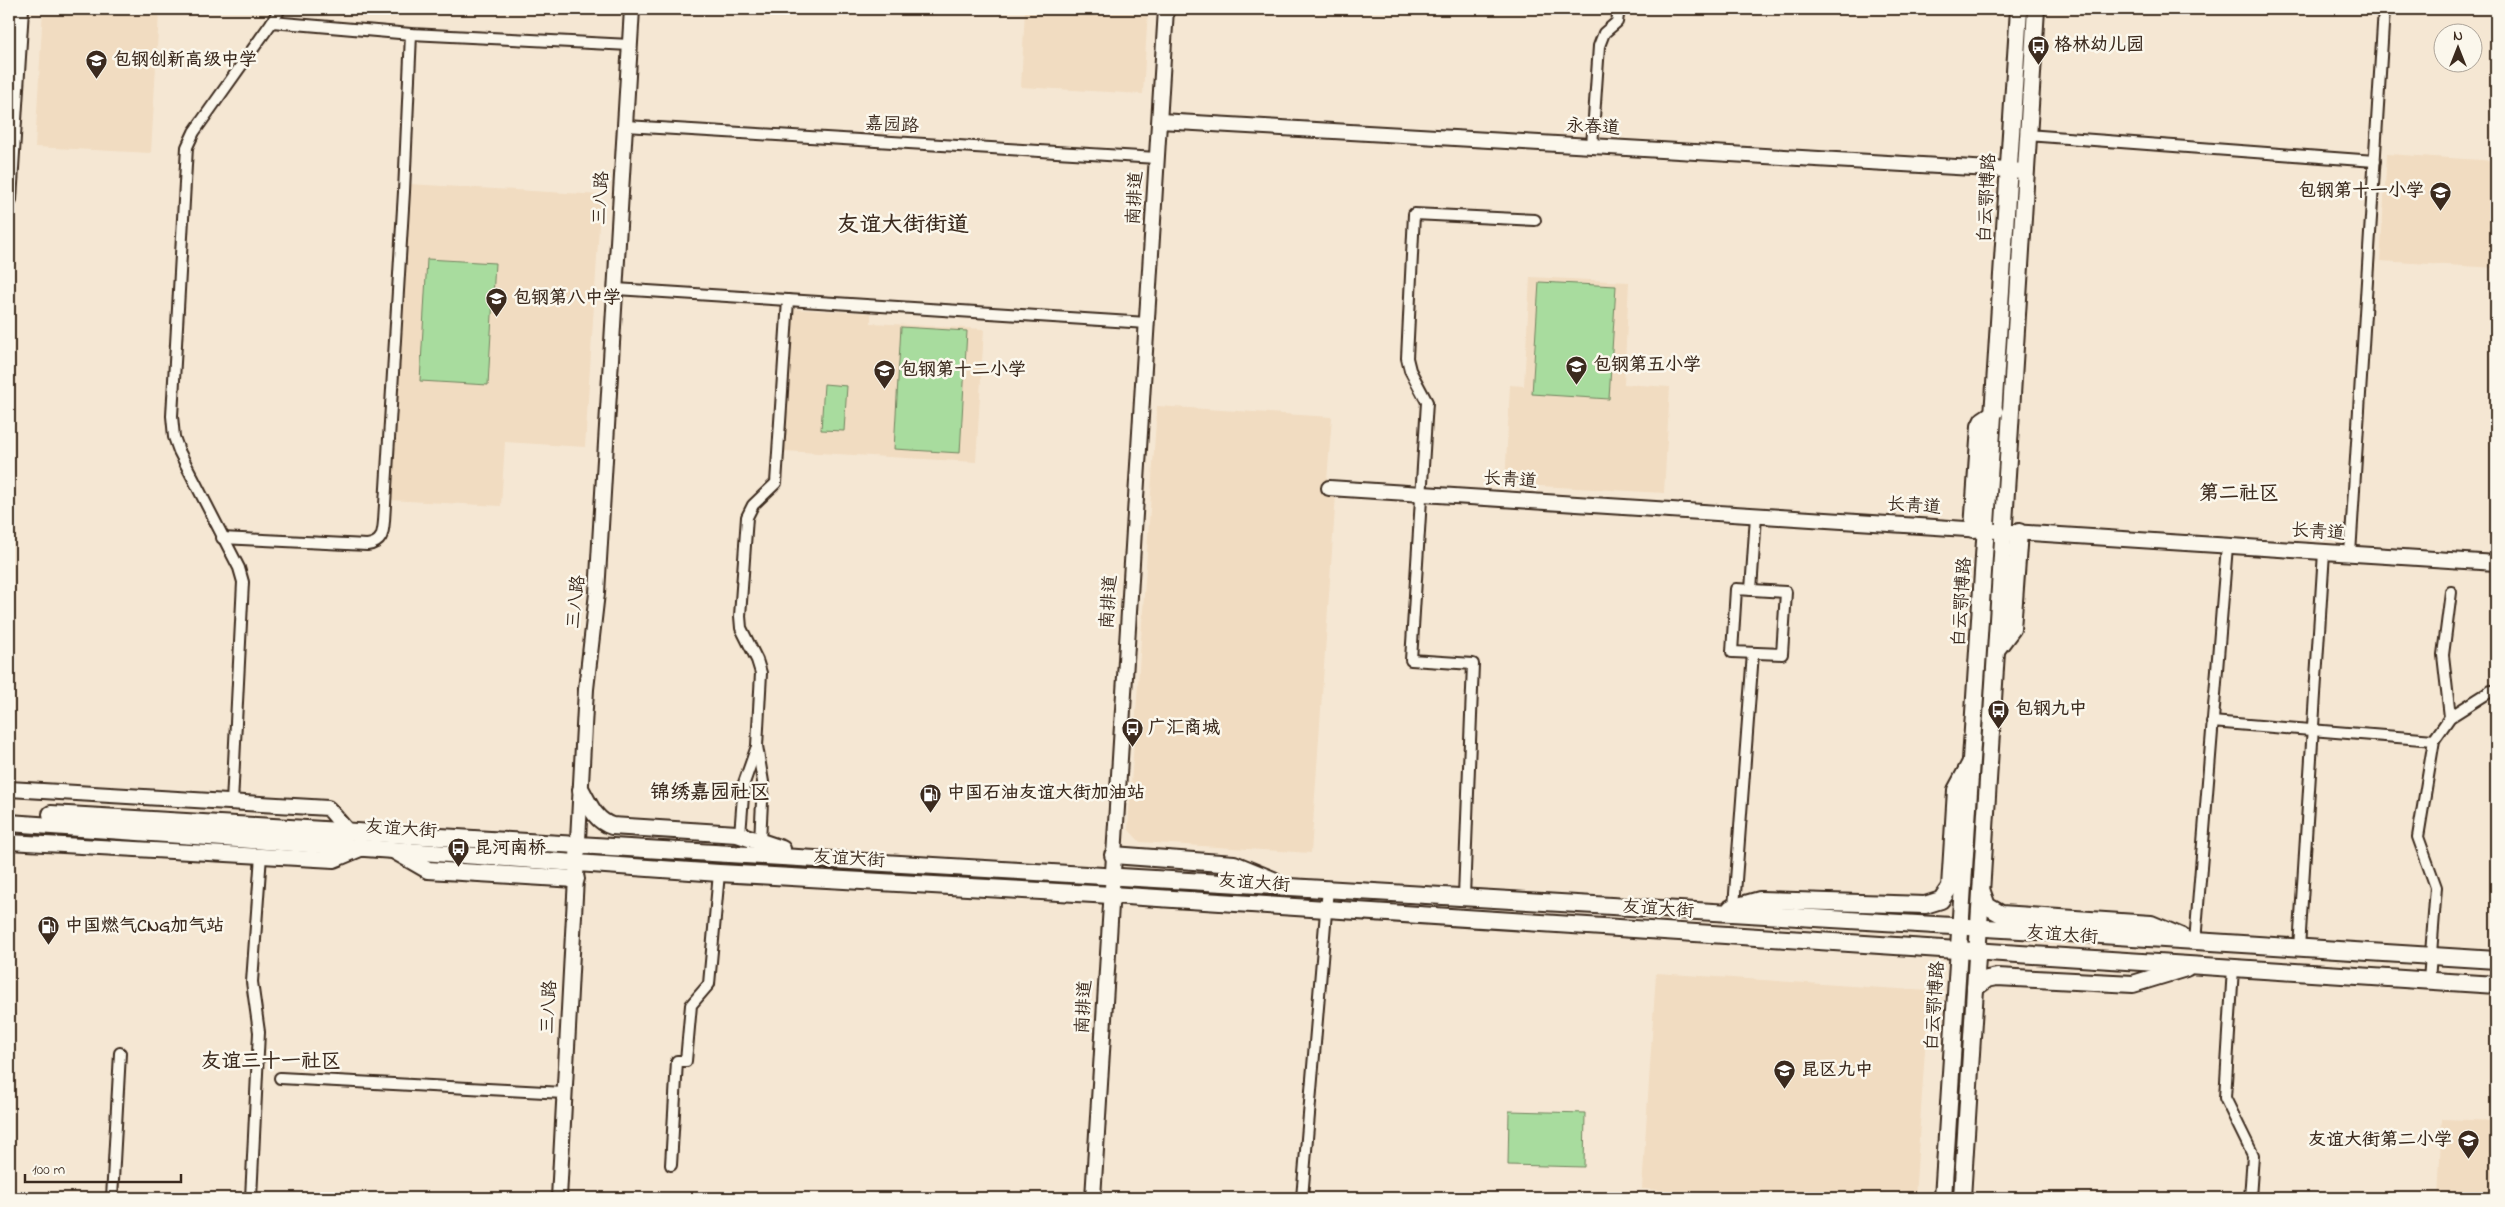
<svg xmlns="http://www.w3.org/2000/svg" width="2505" height="1207" viewBox="0 0 2505 1207" font-family="'Indie Flower','LXGW WenKai TC',sans-serif">
	<rect width="100%" height="100%" fill="#f5e7d3"/>
	<filter id="ink" filterUnits="userSpaceOnUse"><feTurbulence type="fractalNoise" baseFrequency=".02" numOctaves="2"/><feDisplacementMap in="SourceGraphic" scale="10" xChannelSelector="R" yChannelSelector="G"/><feConvolveMatrix kernelMatrix="1 2 1 2 8 2 1 2 1" color-interpolation-filters="sRGB"/></filter>
	<g filter="url(#ink)">
		<g fill="#f1dcc1">
			<path d="M 43,9 L 227,9 L 226,11 L 211,11 L 197,15 L 159,13 L 151,153 L 35,147 Z"/>
			<path d="M 1025,9 L 1148,9 L 1143,94 L 1021,87 Z"/>
			<path d="M 2387,154 L 2496,161 L 2496,268 L 2380,261 Z"/>
			<path d="M 409,184 L 601,195 L 585,447 L 505,442 L 501,506 L 388,500 Z"/>
			<path d="M 1530,277 L 1629,282 L 1624,384 L 1670,387 L 1664,493 L 1505,484 L 1510,385 L 1524,386 Z"/>
			<path d="M 792,309 L 871,313 L 871,323 L 984,329 L 976,462 L 784,451 Z"/>
			<path d="M 1157,406 L 1332,417 L 1326,493 L 1336,494 L 1311,853 L 1140,842 L 1128,829 Z"/>
			<path d="M 1656,973 L 1929,991 L 1915,1198 L 1793,1198 L 1642,1189 Z"/>
			<path d="M 2442,1119 L 2496,1121 L 2496,1198 L 2438,1198 Z"/>
		</g>
		<g fill="#a8dc9e" stroke="#72835e">
			<path d="M 427,259 L 495,263 L 488,385 L 420,381 Z"/>
			<path d="M 1539,282 L 1616,286 L 1609,399 L 1532,394 Z"/>
			<path d="M 901,327 L 967,331 L 960,453 L 894,449 Z"/>
			<path d="M 824,384 L 847,386 L 844,431 L 821,430 Z"/>
			<path d="M 1509,1111 L 1585,1113 L 1584,1167 L 1508,1165 Z"/>
		</g>
		<g fill="none" stroke-linecap="round" stroke-linejoin="round">
			<defs>
				<g id="street">
					<path d="M 280,9 L 272,22 L 411,34 L 630,45"/>
					<path d="M 626,126 L 1157,158"/>
					<path d="M 2027,135 L 2375,161"/>
					<path d="M 1592,146 L 1599,46 L 1604,33 L 1617,22 L 1619,9"/>
					<path d="M 616,289 L 1147,323"/>
					<path d="M 222,538 L 367,545 C 382,543 383,534 384,521 L 404,192 L 411,34"/>
					<path d="M 2350,554 L 2384,9"/>
					<path d="M 1736,589 L 1786,592 L 1782,654 L 1732,652 Z"/>
					<path d="M 1751,590 L 1756,516"/>
					<path d="M 2450,717 L 2443,655 L 2451,592"/>
					<path d="M 2212,722 L 2434,740"/>
					<path d="M 232,803 L 243,582 L 239,568 L 179,451 L 174,437 L 172,416 L 187,147 L 194,132 L 272,22"/>
					<path d="M 740,835 L 744,783 L 756,749"/>
					<path d="M 760,841 L 763,782 L 757,746 L 761,673 L 757,660 L 741,628 L 740,616 L 747,517 L 753,505 L 776,483 L 788,300"/>
					<path d="M 1464,896 L 1473,664 L 1411,660 L 1427,402 L 1410,370 L 1407,358 L 1414,214 L 1535,220"/>
					<path d="M 1734,907 L 1753,653"/>
					<path d="M 2195,942 L 2227,546"/>
					<path d="M 2299,948 L 2324,552"/>
					<path d="M 2233,968 L 2225,1098 L 2253,1155 L 2250,1198"/>
					<path d="M 2429,981 L 2436,887 L 2418,837 L 2434,740 L 2450,717 L 2491,691 L 2496,691"/>
					<path d="M 280,1078 L 564,1093"/>
					<path d="M 671,1165 L 677,1061 L 686,1061 L 691,1005 L 709,984 L 719,873"/>
					<path d="M 112,1198 L 120,1053"/>
					<path d="M 251,1198 L 259,1032 L 252,982 L 261,855"/>
					<path d="M 1302,1198 L 1328,888"/>
				</g>
				<g id="secondary">
					<path d="M 1160,121 L 2025,171"/>
					<path d="M 9,200 L 21,9"/>
					<path d="M 1329,488 L 2496,563"/>
					<path d="M 9,789 L 328,808 L 345,828"/>
					<path d="M 9,842 L 334,860 L 363,848"/>
					<path d="M 559,1198 L 586,689 L 597,593 L 632,9"/>
					<path d="M 1093,1198 L 1166,9"/>
				</g>
				<g id="primary">
					<path d="M 1973,529 L 1980,426 L 1983,420 L 1995,412"/>
					<path d="M 1997,649 L 2012,629 L 2019,532"/>
					<path d="M 581,790 C 589,804 595,821 612,826 L 737,834 L 782,849"/>
					<path d="M 51,814 C 866,855 1681,909 2496,960"/>
					<path d="M 9,823 L 719,873 L 1111,895 L 2496,985"/>
					<path d="M 395,851 L 428,870 L 576,879"/>
					<path d="M 1113,855 L 1234,864 L 1273,880"/>
					<path d="M 1982,892 L 1987,906 L 2001,914 L 2151,924 L 2182,937"/>
					<path d="M 1731,908 L 1760,900 L 1925,905 L 1941,900 L 1950,887 L 1956,790 L 1970,764"/>
					<path d="M 1975,988 L 1987,979 L 1997,977 L 2133,984 L 2186,968"/>
					<path d="M 1943,1198 L 2019,9"/>
					<path d="M 1962,1198 L 2036,9"/>
				</g>
			</defs>
			<use href="#street" stroke="#3b2a1e" stroke-width="14"/>
			<use href="#secondary" stroke="#3b2a1e" stroke-width="18"/>
			<use href="#primary" stroke="#3b2a1e" stroke-width="20"/>
			<use href="#street" stroke="#fbf7ec" stroke-width="10"/>
			<use href="#secondary" stroke="#fbf7ec" stroke-width="14"/>
			<use href="#primary" stroke="#fbf7ec" stroke-width="16"/>
		</g>
	</g>
	<defs>
		<symbol id="bus-pin" viewBox="-11 -11 22 30"><path d="M0 17L-7.5 6A9.5 9.5 0 1 1 7.5 6Z" fill="#3b2a1e" stroke="#fbf7ec"/><path d="M-5-6H5V4H4V6H2V4H-2V6H-4V4H-5ZM-3.5-4V0h7V-4ZM-3.5 1.2v1.5H-2V1.2ZM2 1.2v1.5H3.5V1.2Z" fill="#fff"/></symbol>
		<symbol id="school-pin" viewBox="-11 -11 22 30"><path d="M0 17L-7.5 6A9.5 9.5 0 1 1 7.5 6Z" fill="#3b2a1e" stroke="#fbf7ec"/><path d="M0-5L7-2L0 1L-7-2ZM-4 1L0 2.5L4 1V4Q0 6-4 4Z" fill="#fff"/></symbol>
		<symbol id="fuel-pin" viewBox="-11 -11 22 30"><path d="M0 17L-7.5 6A9.5 9.5 0 1 1 7.5 6Z" fill="#3b2a1e" stroke="#fbf7ec"/><path d="M-5.5-6h7V0h2V4h1.3V-2.5L3-4.5l.8-.8L6-3V5H2.5V1h-1V6h-7ZM-4.2-4.7v3.2H.2V-4.7Z" fill="#fff"/></symbol>
	</defs>
	<g fill-rule="evenodd">
		<use href="#bus-pin" x="2026" y="34" width="25" height="34"/>
		<use href="#school-pin" x="84" y="48" width="25" height="34"/>
		<use href="#school-pin" x="2428" y="180" width="25" height="34"/>
		<use href="#school-pin" x="484" y="286" width="25" height="34"/>
		<use href="#school-pin" x="1564" y="354" width="25" height="34"/>
		<use href="#school-pin" x="872" y="358" width="25" height="34"/>
		<use href="#bus-pin" x="1986" y="698" width="25" height="34"/>
		<use href="#bus-pin" x="1120" y="716" width="25" height="34"/>
		<use href="#fuel-pin" x="918" y="782" width="25" height="34"/>
		<use href="#bus-pin" x="446" y="836" width="25" height="34"/>
		<use href="#fuel-pin" x="36" y="914" width="25" height="34"/>
		<use href="#school-pin" x="1772" y="1058" width="25" height="34"/>
		<use href="#school-pin" x="2456" y="1128" width="25" height="34"/>
	</g>
	<g text-anchor="middle" dominant-baseline="central" stroke-width="5" stroke-linejoin="round" paint-order="stroke">
		<g font-size="18" font-weight="bold" fill="#3b2a1e" stroke="#fbf7ec" text-anchor="start">
			<text x="2054" y="46">格林幼儿园</text>
			<text x="113" y="61">包钢创新高级中学</text>
			<text x="2424" y="192" text-anchor="end">包钢第十一小学</text>
			<text x="513" y="299">包钢第八中学</text>
			<text x="1593" y="366">包钢第五小学</text>
			<text x="900" y="371">包钢第十二小学</text>
			<text x="2015" y="710">包钢九中</text>
			<text x="1148" y="729">广汇商城</text>
			<text x="947" y="794">中国石油友谊大街加油站</text>
			<text x="474" y="849">昆河南桥</text>
			<text x="65" y="927">中国燃气CNG加气站</text>
			<text x="1801" y="1071">昆区九中</text>
			<text x="2452" y="1141" text-anchor="end">友谊大街第二小学</text>
		</g>
		<g font-size="18" fill="#3b2a1e" stroke="#fbf7ec">
			<text transform="translate(892 126) rotate(3)">嘉园路</text>
			<text transform="translate(1593 128) rotate(3)">永春道</text>
			<text transform="translate(602 198) rotate(-87)">三八路</text>
			<text transform="translate(1136 198) rotate(-87)">南排道</text>
			<text transform="translate(1988 198) rotate(-87)">白云鄂博路</text>
			<text transform="translate(1510 481) rotate(4)">长青道</text>
			<text transform="translate(1914 507) rotate(4)">长青道</text>
			<text transform="translate(2318 533) rotate(4)">长青道</text>
			<text transform="translate(577 602) rotate(-84)">三八路</text>
			<text transform="translate(1110 602) rotate(-86)">南排道</text>
			<text transform="translate(1963 602) rotate(-86)">白云鄂博路</text>
			<text transform="translate(401 830) rotate(4)">友谊大街</text>
			<text transform="translate(849 860) rotate(3)">友谊大街</text>
			<text transform="translate(1254 884) rotate(4)">友谊大街</text>
			<text transform="translate(1658 910) rotate(4)">友谊大街</text>
			<text transform="translate(2062 936) rotate(4)">友谊大街</text>
			<text transform="translate(1936 1006) rotate(-86)">白云鄂博路</text>
			<text transform="translate(550 1007) rotate(-87)">三八路</text>
			<text transform="translate(1085 1007) rotate(-87)">南排道</text>
		</g>
		<g font-size="20" font-weight="bold" fill="#3b2a1e" stroke="#fbf7ec">
			<text x="2239" y="494">第二社区</text>
			<text x="710" y="793">锦绣嘉园社区</text>
			<text x="271" y="1062">友谊三十一社区</text>
		</g>
		<g font-size="22" font-weight="bold" fill="#3b2a1e" stroke="#fbf7ec">
			<text x="903" y="226">友谊大街街道</text>
		</g>
	</g>
	<rect width="2505" height="1207" fill="none" stroke="#fbf7ec" stroke-width="30"/>
	<rect x="15" y="15" width="2475" height="1177" fill="none" stroke="#3b2a1e" stroke-width="2" filter="url(#ink)"/>
	<g transform="translate(2458 48)"><circle r="24" fill="#fbf7ec" stroke="#aea59a"/>
	<path d="M0-4L9 19L0 12L-9 19Z" fill="#3b2a1e"/>
	<text y="-8" font-size="14" font-weight="bold" text-anchor="middle" fill="#3b2a1e">N</text>
	</g>
	<path d="M25 1174v8h156v-8" fill="none" stroke="#3b2a1e" stroke-width="2.5"/>
	<text x="32" y="1174" font-size="15" fill="#3b2a1e" stroke="#fbf7ec" stroke-width="4" paint-order="stroke">100 m</text>
</svg>
